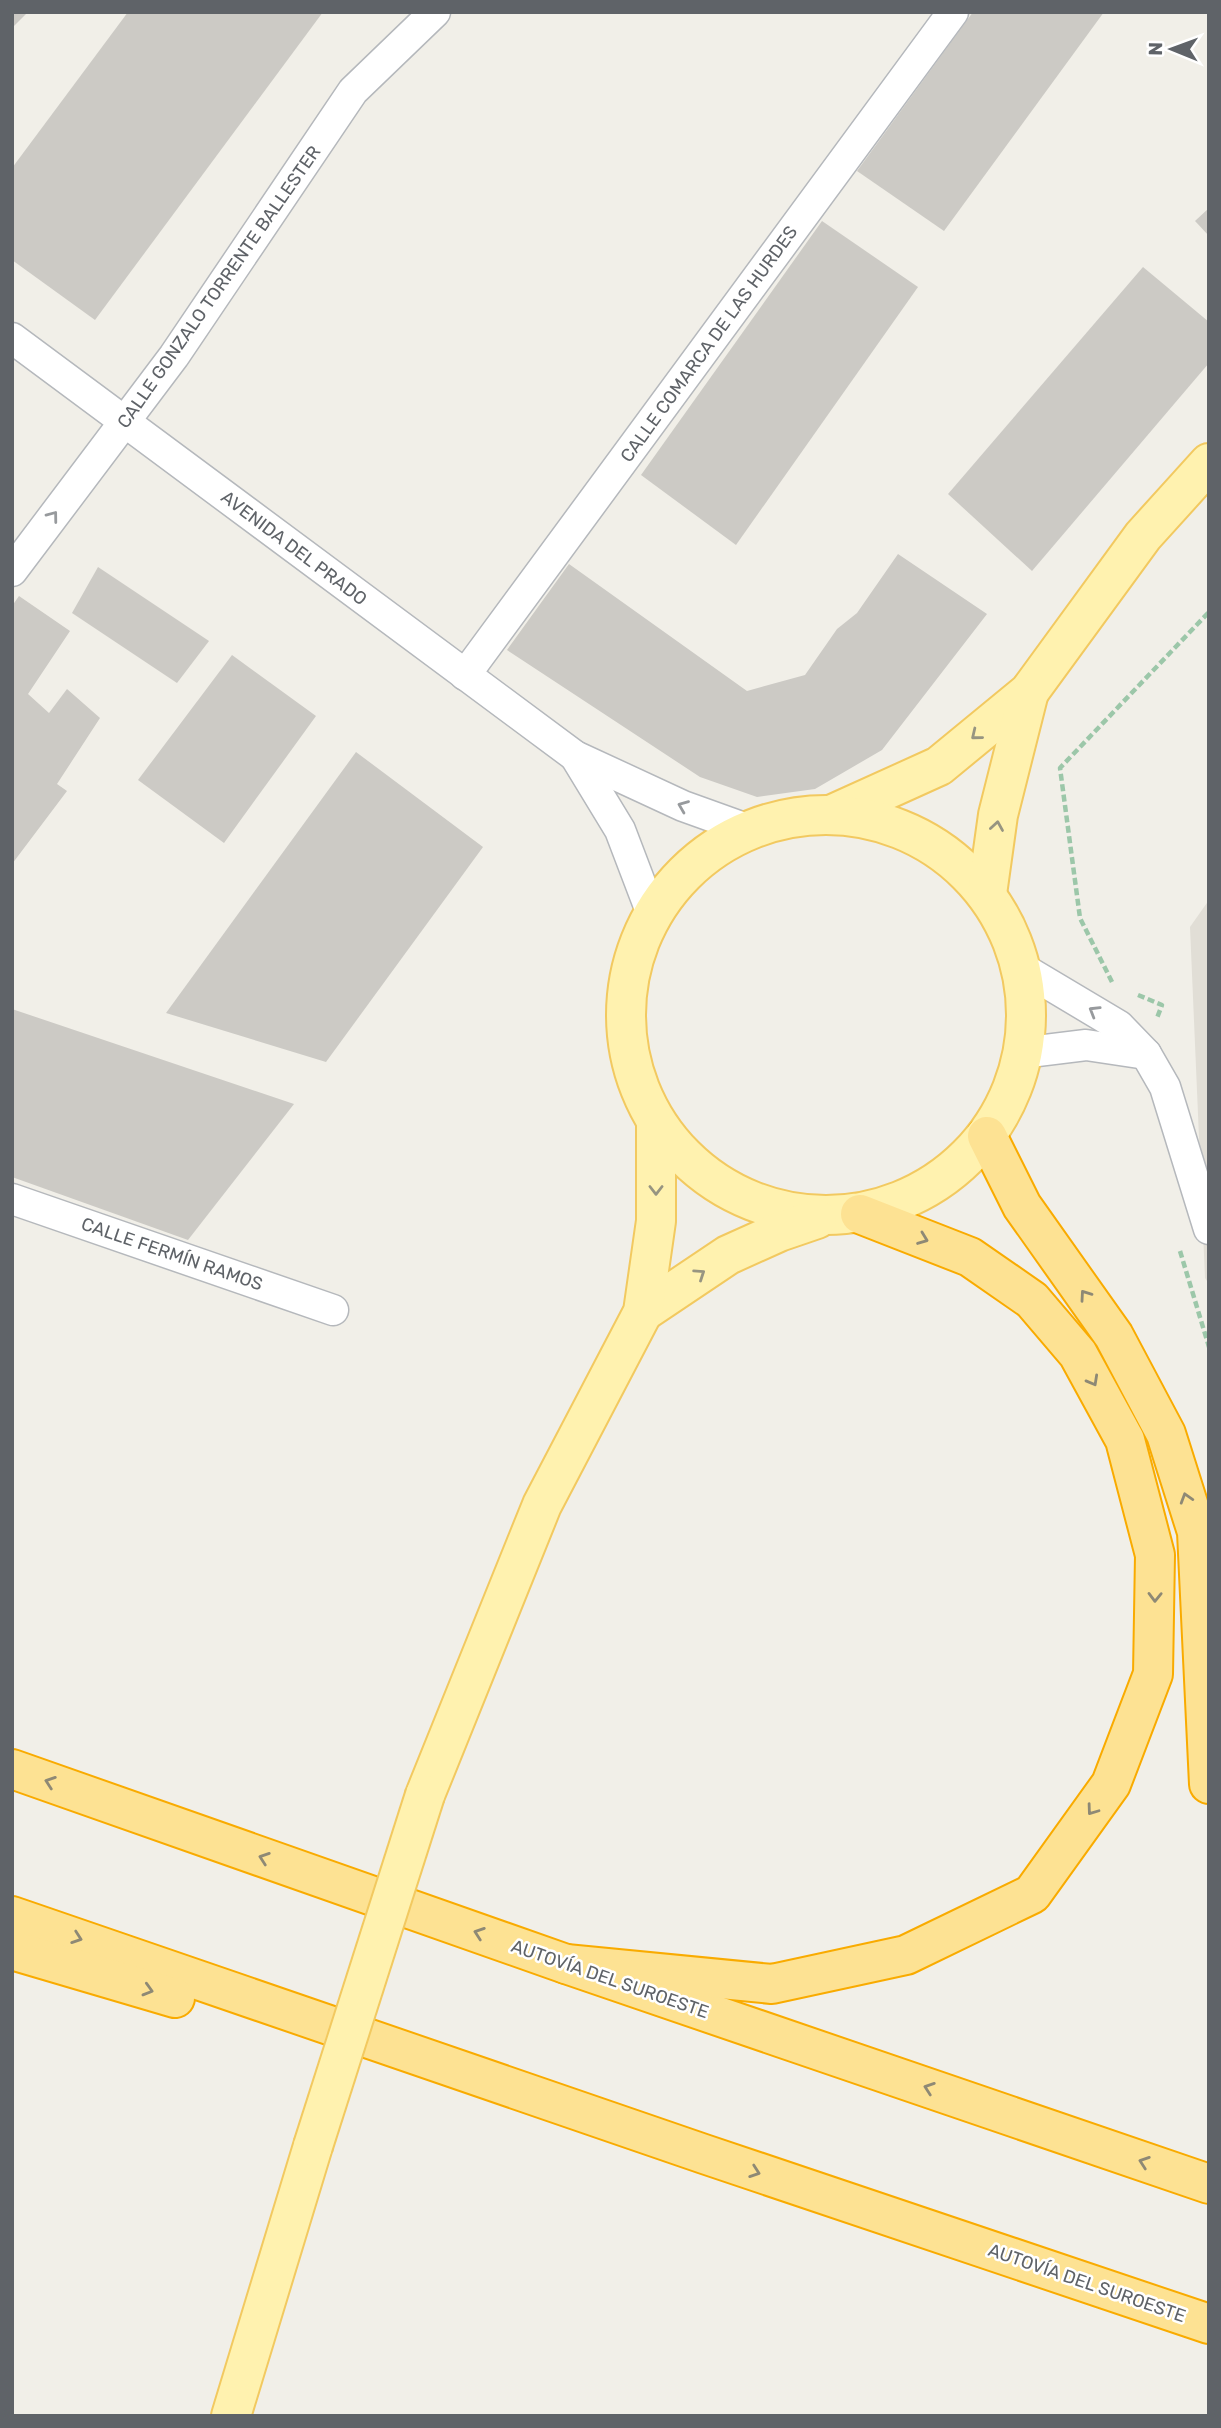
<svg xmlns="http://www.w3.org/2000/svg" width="1221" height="2428" viewBox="0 0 1221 2428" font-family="Rubik,sans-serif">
	<rect width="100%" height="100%" fill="#f1efe8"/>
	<path fill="#e1ded6" d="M 1209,900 L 1209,1284 L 1205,1278 L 1190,927 Z"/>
	<g fill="#cccac5">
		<path d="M 12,12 L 28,12 L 12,28 Z"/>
		<path d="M 128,12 L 323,12 L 95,320 L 12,260 L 12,168 Z"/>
		<path d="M 973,12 L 1104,12 L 944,231 L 857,171 Z"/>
		<path d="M 1209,208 L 1209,236 L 1195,221 Z"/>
		<path d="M 822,221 L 918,287 L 736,545 L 641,475 Z"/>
		<path d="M 1143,267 L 1209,322 L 1209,363 L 1032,571 L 948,494 Z"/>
		<path d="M 898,554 L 987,614 L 882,750 L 815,789 L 757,797 L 700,777 L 507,650 L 569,564 L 747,691 L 805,675 L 837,629 L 857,613 Z"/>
		<path d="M 98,567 L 209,641 L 177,683 L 72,613 Z"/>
		<path d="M 19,596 L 70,631 L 28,694 L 49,713 L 67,689 L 100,718 L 57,784 L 67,791 L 12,864 L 12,606 Z"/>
		<path d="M 232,655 L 316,716 L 224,843 L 138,780 Z"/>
		<path d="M 356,752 L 483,847 L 326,1062 L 166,1013 Z"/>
		<path d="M 12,1009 L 294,1104 L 188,1240 L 12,1177 Z"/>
	</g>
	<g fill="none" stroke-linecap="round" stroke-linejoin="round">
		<defs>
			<g id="street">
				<path d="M 12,338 L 575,756 L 683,806 L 747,829"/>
				<path d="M 12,571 L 174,356 L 353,91 L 435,12"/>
				<path d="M 465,675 L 953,12"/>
				<path d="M 575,756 L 620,830 L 652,914"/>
				<path d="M 1020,967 L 1119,1026 L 1146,1054 L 1165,1087 L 1209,1229"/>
				<path d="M 1021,1053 L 1086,1045 L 1146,1054"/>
				<path d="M 12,1199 L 333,1310"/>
			</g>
			<g id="primary">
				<path d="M 833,814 L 939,766 L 1029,692 L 1143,536 L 1209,463"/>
				<circle cx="826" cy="1015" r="200"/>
				<path d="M 987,894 L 998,815 L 1029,692"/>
				<path d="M 643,1312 L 728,1255 L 779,1232 L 817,1219"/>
				<path d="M 425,1795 L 542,1505 L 643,1312 L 656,1221 L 656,1122"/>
				<path d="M 231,2416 L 313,2146"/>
			</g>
			<g id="highway">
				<path d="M 987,1136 L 1022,1206 L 1114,1336 L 1166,1434 L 1197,1532 L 1209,1784"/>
				<path d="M 12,1769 L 566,1964 L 1209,2184"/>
				<path d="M 12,1916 L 704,2154 L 1209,2324"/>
				<path d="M 12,1950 L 175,1998"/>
				<path d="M 566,1964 L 772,1984 L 906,1955 L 1032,1894 L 1111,1784 L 1153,1674 L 1155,1555 L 1125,1440 L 1078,1354 L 1032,1300 L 970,1257 L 860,1214"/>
			</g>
		</defs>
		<use href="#street" stroke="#b5b8bc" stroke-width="33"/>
		<use href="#primary" stroke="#f2c960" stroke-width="42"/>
		<use href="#highway" stroke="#f9ab00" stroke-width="42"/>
		<g stroke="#9cc7a9" stroke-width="4.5" stroke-dasharray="7 3.5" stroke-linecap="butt">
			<path d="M 1112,982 L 1080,918 L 1060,768 L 1209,612"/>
			<path d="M 1138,995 L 1162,1005 L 1157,1018"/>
			<path d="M 1180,1251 L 1209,1347"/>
		</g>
		<use href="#street" stroke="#fff" stroke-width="30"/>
		<use href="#primary" stroke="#fff2af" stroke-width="38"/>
		<use href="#highway" stroke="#fde293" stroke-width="38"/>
		<defs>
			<path id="primary-bridge" d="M 313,2146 L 425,1795"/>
		</defs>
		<use href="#primary-bridge" stroke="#f2c960" stroke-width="42" stroke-linecap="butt"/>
		<use href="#primary-bridge" stroke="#fff2af" stroke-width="38"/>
	</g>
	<defs><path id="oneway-chevron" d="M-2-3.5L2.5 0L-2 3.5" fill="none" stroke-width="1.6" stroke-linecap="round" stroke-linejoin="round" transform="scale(1.75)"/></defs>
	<g stroke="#979a9d">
		<use href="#oneway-chevron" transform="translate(53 516) rotate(-53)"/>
		<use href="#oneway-chevron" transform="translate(683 806) rotate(-158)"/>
		<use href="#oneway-chevron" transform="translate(1094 1011) rotate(-149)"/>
	</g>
	<g stroke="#979581">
		<use href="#oneway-chevron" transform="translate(976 735) rotate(141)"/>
		<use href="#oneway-chevron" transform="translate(997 826) rotate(-81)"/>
		<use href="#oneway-chevron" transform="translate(656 1190) rotate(90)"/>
		<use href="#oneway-chevron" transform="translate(700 1274) rotate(-34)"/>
	</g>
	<g stroke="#8e8975">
		<use href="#oneway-chevron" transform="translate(923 1239) rotate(21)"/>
		<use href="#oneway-chevron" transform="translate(1085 1295) rotate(-125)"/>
		<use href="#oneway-chevron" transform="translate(1093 1381) rotate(61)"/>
		<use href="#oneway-chevron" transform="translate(1186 1498) rotate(-107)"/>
		<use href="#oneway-chevron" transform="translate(1155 1597) rotate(91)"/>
		<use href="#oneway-chevron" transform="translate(50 1782) rotate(-161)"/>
		<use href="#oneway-chevron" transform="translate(1092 1810) rotate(126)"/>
		<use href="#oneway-chevron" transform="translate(264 1858) rotate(-161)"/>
		<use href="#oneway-chevron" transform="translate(479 1933) rotate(-161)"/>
		<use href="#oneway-chevron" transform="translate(77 1938) rotate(19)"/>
		<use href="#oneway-chevron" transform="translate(148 1990) rotate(16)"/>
		<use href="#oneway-chevron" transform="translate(929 2088) rotate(-161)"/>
		<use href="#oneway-chevron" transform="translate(1144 2162) rotate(-161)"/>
		<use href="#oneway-chevron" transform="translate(755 2172) rotate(19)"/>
	</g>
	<g text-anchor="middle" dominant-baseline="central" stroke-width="5" stroke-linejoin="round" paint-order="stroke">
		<g font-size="18" fill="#5f6368" stroke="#fff">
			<text transform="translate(219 287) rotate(-55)">CALLE GONZALO TORRENTE BALLESTER</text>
			<text transform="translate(709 344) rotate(-54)">CALLE COMARCA DE LAS HURDES</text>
			<text transform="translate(294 548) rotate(37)">AVENIDA DEL PRADO</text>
			<text transform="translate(172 1254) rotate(19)">CALLE FERMÍN RAMOS</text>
			<text transform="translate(610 1979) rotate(19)">AUTOVÍA DEL SUROESTE</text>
			<text transform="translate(1087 2283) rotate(19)">AUTOVÍA DEL SUROESTE</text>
		</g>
	</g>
	<rect width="1221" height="2428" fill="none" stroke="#5f6368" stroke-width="28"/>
	<g transform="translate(1172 49) rotate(271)" stroke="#ffffff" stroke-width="5" paint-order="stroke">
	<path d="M0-5L12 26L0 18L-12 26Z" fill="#5f6368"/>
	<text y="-10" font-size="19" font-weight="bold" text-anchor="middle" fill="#5f6368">N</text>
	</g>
</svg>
